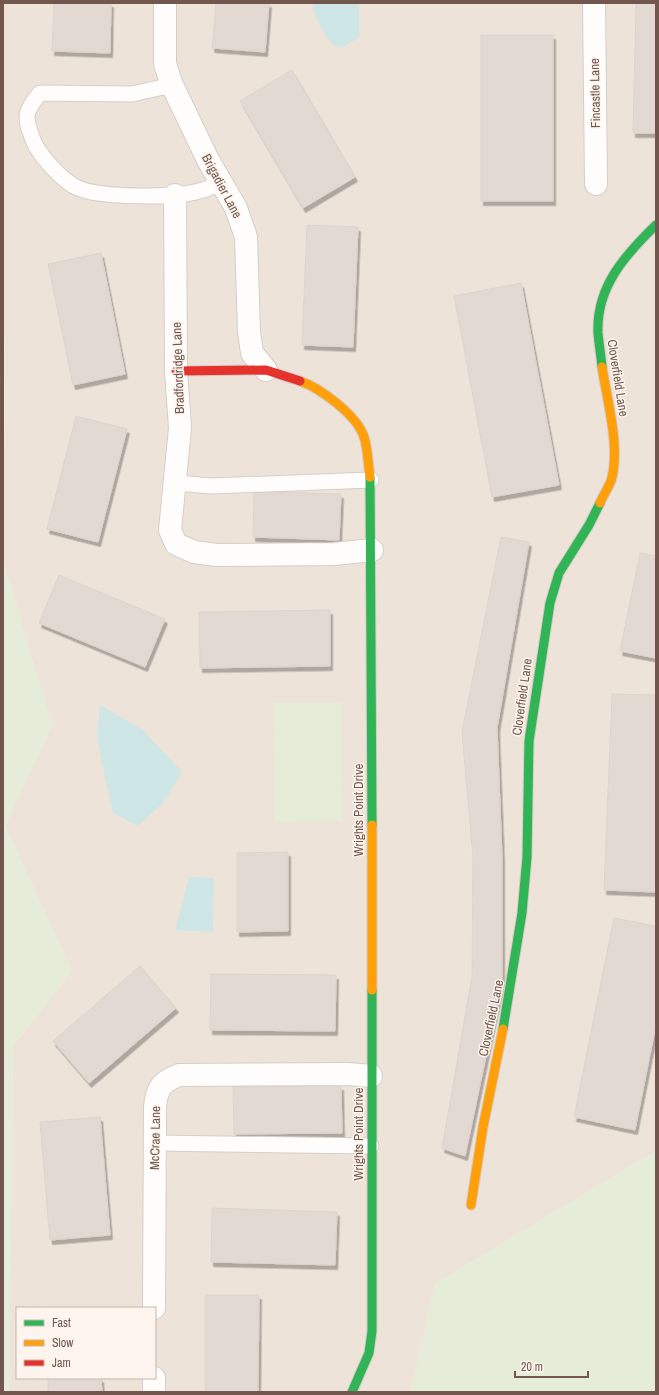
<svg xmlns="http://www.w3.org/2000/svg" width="659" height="1395" viewBox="0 0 659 1395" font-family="'Archivo Narrow',sans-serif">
	<defs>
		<filter id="shadow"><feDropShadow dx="2.5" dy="4.5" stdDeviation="0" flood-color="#0004"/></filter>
	</defs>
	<rect width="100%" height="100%" fill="#f6f1eb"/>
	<path fill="#eee3d9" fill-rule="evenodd" d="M 3,3 L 656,3 L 656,1151 L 435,1284 L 411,1392 L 9,1392 L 13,1046 L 72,971 L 5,826 L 52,725 L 3,561 L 5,366 L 3,291 ZM 17,1308 L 155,1308 L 155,1378 L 17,1378 Z"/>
	<g fill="#e5ecd7">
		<path d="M 3,291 L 5,366 L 3,467 Z"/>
		<path d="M 3,561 L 52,725 L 5,826 L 72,971 L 13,1046 L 9,1392 L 3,1392 Z"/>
		<path d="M 274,703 L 341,703 L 342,821 L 275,822 Z"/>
		<path d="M 656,1151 L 656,1392 L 411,1392 L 435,1284 Z"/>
	</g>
	<g fill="#cee6e5">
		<path d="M 313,3 L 359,3 L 359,37 L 344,47 L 334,46 C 324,34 314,19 313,3 Z"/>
		<path d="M 100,705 L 143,730 L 182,772 L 163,803 L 138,826 L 113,813 L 97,739 Z"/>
		<path d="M 189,877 L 214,878 L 213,932 L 175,930 Z"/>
	</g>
	<g fill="#e2d9d3" stroke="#ded4ce" filter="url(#shadow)">
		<path d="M 54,3 L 111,3 L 110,53 L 52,51 Z"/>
		<path d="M 216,3 L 269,3 L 265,52 L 212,48 Z"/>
		<path d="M 636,3 L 656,3 L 656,133 L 633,133 Z"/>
		<rect x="481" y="35" width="72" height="166"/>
		<path d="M 292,70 L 355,177 L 303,208 L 240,101 Z"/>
		<path d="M 307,225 L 358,227 L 353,347 L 302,345 Z"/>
		<path d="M 101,253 L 125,374 L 73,385 L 48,264 Z"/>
		<path d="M 521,283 L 559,485 L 492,497 L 454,296 Z"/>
		<path d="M 76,416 L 127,429 L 98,542 L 47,529 Z"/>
		<path d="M 254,491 L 341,494 L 339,540 L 253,537 Z"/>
		<path d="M 501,537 L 529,542 L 497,728 L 502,858 L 502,980 L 465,1156 L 442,1148 L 472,977 L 473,858 L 462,732 Z"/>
		<path d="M 640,553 L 656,556 L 656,658 L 620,651 Z"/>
		<path d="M 59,575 L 165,619 L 145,667 L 39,623 Z"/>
		<path d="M 330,610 L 330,666 L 200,668 L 199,612 Z"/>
		<path d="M 612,694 L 656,695 L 656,892 L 604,890 Z"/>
		<path d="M 288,852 L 288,931 L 237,932 L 237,853 Z"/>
		<path d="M 614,918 L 656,926 L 656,1024 L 635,1130 L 574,1117 Z"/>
		<path d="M 140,966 L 176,1008 L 89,1083 L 53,1041 Z"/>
		<path d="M 211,974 L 336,975 L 335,1031 L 210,1030 Z"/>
		<path d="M 341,1086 L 342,1133 L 234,1134 L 233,1087 Z"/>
		<path d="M 100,1117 L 110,1235 L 50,1240 L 40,1122 Z"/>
		<path d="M 212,1208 L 337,1212 L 335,1265 L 211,1262 Z"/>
		<path d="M 205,1295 L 259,1295 L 258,1392 L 205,1392 Z"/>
		<path d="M 48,1378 L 101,1378 L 102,1392 L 48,1392 Z"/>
	</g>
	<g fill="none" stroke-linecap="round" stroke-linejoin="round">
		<defs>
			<g id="lane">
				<path d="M 172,85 L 132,94 L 40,93 C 24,113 24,116 33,140 C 39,155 63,182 78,188 C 100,198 176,198 199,191 C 207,190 215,185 222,182"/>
				<path d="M 176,483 L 211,486 L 371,480"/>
				<path d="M 155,1143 L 371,1146"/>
			</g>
			<g id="street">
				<path d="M 165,3 L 165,64 L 172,85 L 208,160 L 236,208 L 246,237 L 249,332 L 252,353 L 266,370"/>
				<path d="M 594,3 L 596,184"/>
				<path d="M 175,195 L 176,371 L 180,428 L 170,530 L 176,544 L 194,552 L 217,555 L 334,554 L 372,550"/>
				<path d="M 154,1308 L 155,1107 C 157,1088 161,1082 179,1075 L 348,1074 L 371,1076"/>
				<path d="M 154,1392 L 154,1378"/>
			</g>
			<g id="fast">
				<path d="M 602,367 C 601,356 599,345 598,333 C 596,287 625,255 656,225"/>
				<path d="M 370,477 L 372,825"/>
				<path d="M 503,1029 L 522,913 L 527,857 L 529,741 L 550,603 L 559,573 L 589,525 L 600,503"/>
				<path d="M 352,1392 L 369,1353 L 372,1331 L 372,990"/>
			</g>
			<g id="slow">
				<path d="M 300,381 C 320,388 357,415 364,437 C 368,449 368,464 370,477"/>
				<path d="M 600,503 C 603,496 608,488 611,481 C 621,449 607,400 602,367"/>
				<path d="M 372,825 L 372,990"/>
				<path d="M 471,1205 L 483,1127 L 503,1029"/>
			</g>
			<path id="jam" d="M 176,371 L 266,370 L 300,381"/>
		</defs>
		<use href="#lane" stroke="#d5cec9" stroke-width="17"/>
		<use href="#street" stroke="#d5cec9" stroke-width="24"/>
		<use href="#fast" stroke="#d5ccc8" stroke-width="11"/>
		<use href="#slow" stroke="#d5ccc8" stroke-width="11"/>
		<use href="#jam" stroke="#d5ccc8" stroke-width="11"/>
		<use href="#lane" stroke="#fefdfc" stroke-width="15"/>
		<use href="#street" stroke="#fefdfc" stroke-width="22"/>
		<use href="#fast" stroke="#30b455" stroke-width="9"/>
		<use href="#slow" stroke="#ff9f0a" stroke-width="9"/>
		<use href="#jam" stroke="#e5322d" stroke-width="9"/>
	</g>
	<g text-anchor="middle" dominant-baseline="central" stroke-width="3" stroke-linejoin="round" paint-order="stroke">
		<g font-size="13" fill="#71574e" stroke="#fdf5ed">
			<text transform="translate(595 93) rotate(-91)">Fincastle Lane</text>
			<text transform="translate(222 186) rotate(62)">Brigadier Lane</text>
			<text transform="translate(178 368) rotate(-92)">Bradfordridge Lane</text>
			<text transform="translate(618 378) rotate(81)">Cloverfield Lane</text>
			<text transform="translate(522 697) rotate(-82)">Cloverfield Lane</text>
			<text transform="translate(358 810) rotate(-90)">Wrights Point Drive</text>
			<text transform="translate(491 1018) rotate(-78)">Cloverfield Lane</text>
			<text transform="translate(358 1134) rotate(-90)">Wrights Point Drive</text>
			<text transform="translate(155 1138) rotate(-89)">McCrae Lane</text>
		</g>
	</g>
	<rect width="659" height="1395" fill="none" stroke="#71574e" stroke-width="8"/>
	<rect x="16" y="1307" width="140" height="72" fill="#fdf5ed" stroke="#c5b6ad"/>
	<rect x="24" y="1320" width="20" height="6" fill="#30b455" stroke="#c5b6ad"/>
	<text x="52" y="1327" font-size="12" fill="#71574e">Fast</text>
	<rect x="24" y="1340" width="20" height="6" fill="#ff9f0a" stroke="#c5b6ad"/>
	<text x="52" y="1347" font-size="12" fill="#71574e">Slow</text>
	<rect x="24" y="1360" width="20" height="6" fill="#e5322d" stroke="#c5b6ad"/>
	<text x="52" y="1367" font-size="12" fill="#71574e">Jam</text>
	<path d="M515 1371v6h73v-6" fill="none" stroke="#71574e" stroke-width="2"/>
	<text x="521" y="1371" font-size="12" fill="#71574e" stroke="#fdf5ed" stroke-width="3" paint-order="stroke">20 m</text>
</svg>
